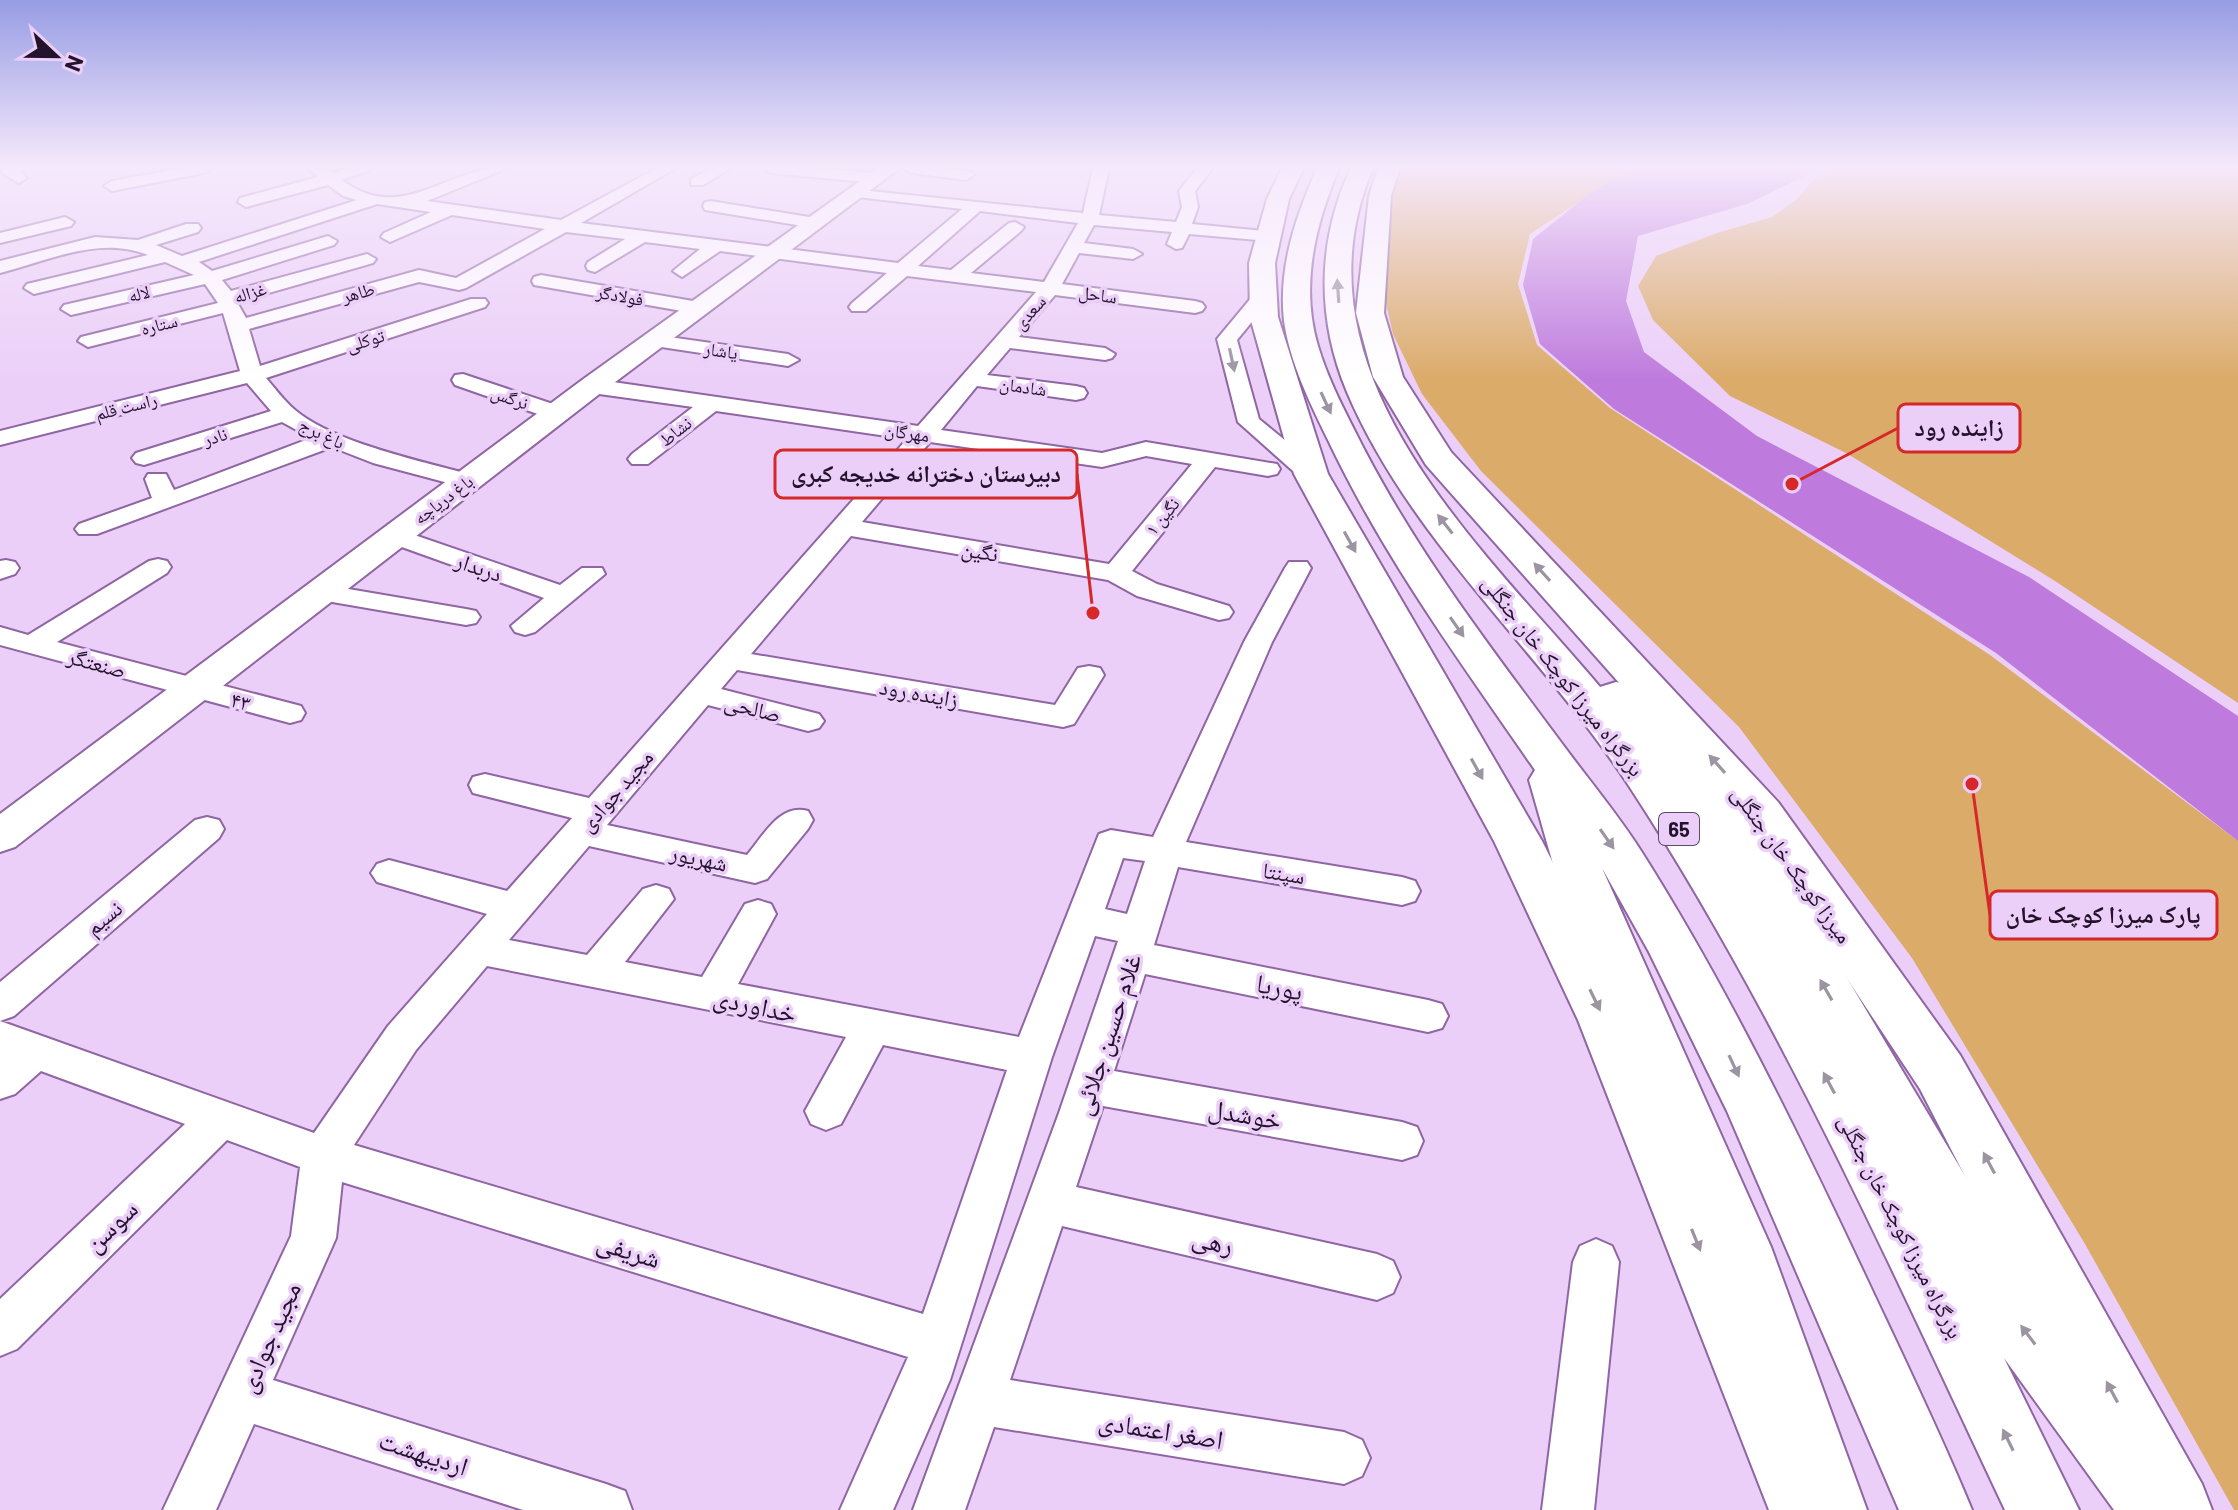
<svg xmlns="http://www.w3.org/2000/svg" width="2238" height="1510" viewBox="0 0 2238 1510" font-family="Barlow,'Noto Naskh Arabic',sans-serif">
	<rect width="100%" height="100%" fill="#ebcff8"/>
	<g fill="#dbab69">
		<path d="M 1404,168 L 1631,168 L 1530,234 L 1518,284 L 1537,345 L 1610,408 L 1990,655 L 2238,841 L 2238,1510 L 2234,1510 L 2085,1244 L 1912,958 L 1739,727 L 1481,471 L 1422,394 L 1393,334 L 1383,291 L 1390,197 Z"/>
		<path d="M 1834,168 L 2238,168 L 2238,703 L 2055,581 L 1953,518 L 1846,453 L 1730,396 L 1653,320 L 1638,286 L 1656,256 L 1717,233 L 1772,217 L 1797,199 L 1812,181 Z"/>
	</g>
	<path fill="#be7bdd" d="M 1633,168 L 1821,168 L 1747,204 L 1638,236 L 1626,301 L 1644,352 L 1757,436 L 2029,577 L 2238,716 L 2238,841 L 1996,653 L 1614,409 L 1540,344 L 1523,285 L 1533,239 L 1589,194 Z"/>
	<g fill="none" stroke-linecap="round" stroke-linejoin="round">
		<defs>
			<g id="minor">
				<path d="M 2,168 L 26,168 L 21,172 L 27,178 L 19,183 L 2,173 Z"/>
				<path d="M 182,168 L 212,168 L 204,173 L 112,191 L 104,186 L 112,181 Z"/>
				<path d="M 308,168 L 325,168 L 333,173 L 348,168 L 370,168 L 368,171 L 342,180 C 402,225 444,168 503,168 L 501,171 L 427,201 L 561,220 L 657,168 L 676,168 L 581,223 L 898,263 L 962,209 L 857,197 L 849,192 L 851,189 L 1083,213 L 1093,168 L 1109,168 L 1099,215 L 1176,222 L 1182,207 L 1179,191 L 1197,168 L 1213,168 L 1195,191 L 1198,207 L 1192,224 L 1275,232 L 1278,236 L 1275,240 L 1269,241 L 1189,234 L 1182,248 L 1176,249 L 1167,244 L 1172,232 L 1094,225 L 1084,243 L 1133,249 L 1142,254 L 1133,259 L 1079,253 L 1062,284 L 1195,301 L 1202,303 L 1205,307 L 1202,311 L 1195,313 L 1055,295 L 1019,337 L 1105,348 L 1115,354 L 1112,358 L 1105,360 L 1010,348 L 987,375 L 1076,386 L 1084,388 L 1087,393 L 1084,398 L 1076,400 L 977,386 L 941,430 L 1102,453 L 1146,442 L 1277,464 L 1280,469 L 1277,474 L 1268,476 L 1215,467 L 1132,571 L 1157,584 L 1229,606 L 1233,612 L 1229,618 L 1219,620 L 1137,596 L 1108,580 L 851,536 L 751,654 L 1055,705 L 1078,668 L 1089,666 L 1100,668 L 1104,675 L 1074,724 L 1063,727 L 737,670 L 721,689 L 819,714 L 824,721 L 819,728 L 808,731 L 708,705 L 607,825 L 747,855 C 764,835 780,803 808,811 L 813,820 L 808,829 L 767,879 L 755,883 L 589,846 L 509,940 L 587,955 L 643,889 L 656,885 L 669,889 L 674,899 L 625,962 L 702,977 L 745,904 L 758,900 L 771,904 L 776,914 L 738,984 L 1019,1037 L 1099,834 L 1111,830 L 1153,837 L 1244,642 L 1285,568 L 1289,562 L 1307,562 L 1311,568 L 1272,642 L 1186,842 L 1402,877 L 1415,881 L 1420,891 L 1415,901 L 1402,905 L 1178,867 L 1154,945 L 1428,1000 L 1442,1004 L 1448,1016 L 1442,1028 L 1428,1032 L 1145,974 L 1114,1071 L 1402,1122 L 1417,1127 L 1423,1141 L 1417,1155 L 1402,1160 L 1103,1106 L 1076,1187 L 1377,1254 L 1393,1261 L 1400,1277 L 1393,1293 L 1377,1300 L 1062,1226 L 1010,1380 L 1344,1432 L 1362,1440 L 1370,1458 L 1362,1476 L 1344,1484 L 994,1427 L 965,1510 L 913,1510 L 1059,1113 L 1118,941 L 1095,936 L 1052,1057 L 950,1380 L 893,1510 L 840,1510 L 908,1357 L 342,1182 L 336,1238 L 273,1380 L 606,1484 L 625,1491 L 632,1510 L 523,1510 L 254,1424 L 216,1510 L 163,1510 L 291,1236 L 300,1167 L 227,1140 L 17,1349 L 0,1356 L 0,1299 L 185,1124 L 41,1071 L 15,1094 L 0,1099 L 0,982 L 195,820 L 207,817 L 219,820 L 224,829 L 219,838 L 14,1016 L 0,1021 L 314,1133 L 388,1026 L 487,914 L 377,882 L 371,873 L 377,864 L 389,860 L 507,891 L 572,818 L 473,793 L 469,785 L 473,777 L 485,774 L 589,798 L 907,439 L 716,411 L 648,464 L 632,464 L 628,459 L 632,454 L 693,407 L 592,393 L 581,386 L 584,381 L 592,379 L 918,426 L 1036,292 L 907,276 L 866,311 L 852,311 L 849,307 L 852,303 L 887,273 L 720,251 L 682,277 L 673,271 L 700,249 L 645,242 L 595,272 L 588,270 L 586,266 L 588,262 L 625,239 L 566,232 L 466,288 L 459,290 L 419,282 L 249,329 L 260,366 L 471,299 L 485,299 L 488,303 L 485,307 L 266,378 C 275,388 284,401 295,410 C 334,443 425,462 476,476 L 479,481 L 476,486 L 467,488 L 373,463 L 332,447 L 97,534 L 79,534 L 75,529 L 79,524 L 152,498 L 145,479 L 148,474 L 166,474 L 174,490 L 311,438 L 282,422 L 144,465 L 136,463 L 132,458 L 136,453 L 271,411 L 247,383 L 0,445 L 0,431 L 240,371 L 223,313 L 88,347 L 78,341 L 81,337 L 218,303 L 205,284 L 71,315 L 61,309 L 64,305 L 194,275 L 165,262 L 34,294 L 24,288 L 27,284 L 148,255 C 99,235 48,261 0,273 L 0,261 L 95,237 L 138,240 L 186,224 L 198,224 L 201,228 L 198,232 L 156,245 L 182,256 L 357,200 L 343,196 L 328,185 L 246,207 L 238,202 L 240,198 L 318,177 ZM 377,204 L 431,212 L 384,233 L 381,237 L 390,242 L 452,215 L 545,229 L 456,278 L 419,270 L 246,318 L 237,302 L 373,263 L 376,259 L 367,254 L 231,291 L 222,280 L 334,245 L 337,241 L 328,236 L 212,271 L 199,262 ZM 980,211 L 1078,223 L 1044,282 L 971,273 L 1021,231 L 1024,227 L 1015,222 L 1009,223 L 951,270 L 918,266 ZM 930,442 L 1102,467 L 1146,456 L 1192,464 L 1109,564 L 862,522 ZM 1123,858 L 1145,861 L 1127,914 L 1105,909 ZM 487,966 L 846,1037 L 805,1111 L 811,1124 L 826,1130 L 841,1124 L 883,1045 L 1007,1070 L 923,1314 L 354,1145 L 416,1050 Z"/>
				<path d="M 712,168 L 731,168 L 703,185 L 691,185 L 691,179 Z"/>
				<path d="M 763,168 L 816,168 L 875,173 L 883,178 L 875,183 L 771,173 Z"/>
				<path d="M 903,168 L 945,168 L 972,172 L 974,175 L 966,180 L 911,173 Z"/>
				<path d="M 711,201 L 815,218 L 824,223 L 815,228 L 705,210 L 703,206 L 705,202 Z"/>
				<path d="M 65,217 L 74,222 L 71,226 L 0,243 L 0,233 Z"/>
				<path d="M 541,275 L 699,302 L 709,308 L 699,314 L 534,285 L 532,281 L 534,277 Z"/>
				<path d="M 1263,290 L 1273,296 L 1237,340 L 1259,419 L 1320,469 L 1323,474 L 1320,479 L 1302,479 L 1238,422 L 1217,339 L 1256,292 Z"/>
				<path d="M 655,335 L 788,354 L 799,360 L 788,366 L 648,345 L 645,341 L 648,337 Z"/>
				<path d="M 463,374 L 565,408 L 568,413 L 565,418 L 549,418 L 455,385 L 452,380 L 455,375 Z"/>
				<path d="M 394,528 L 560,585 L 582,568 L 602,568 L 605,574 L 535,632 L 525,635 L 515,632 L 511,626 L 544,598 L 385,541 L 381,536 L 385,531 Z"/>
				<path d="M 158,559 L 167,561 L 171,567 L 167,573 L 57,642 L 301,706 L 305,713 L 301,720 L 290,723 L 0,645 L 0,627 L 28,635 L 149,561 Z"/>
				<path d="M 6,560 L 15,562 L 19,568 L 15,574 L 0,579 L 0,561 Z"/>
				<path d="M 319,584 L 466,609 L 476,611 L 480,617 L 476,623 L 466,625 L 309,598 L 305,592 L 309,586 Z"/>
				<path d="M 1596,1239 L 1612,1246 L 1619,1262 L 1594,1510 L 1542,1510 L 1573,1262 L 1580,1246 Z"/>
			</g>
			<path id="tertiary" d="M 878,168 L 900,168 L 602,392 L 15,847 L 0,852 L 0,814 L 582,380 Z"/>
			<g id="primary">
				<path d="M 1282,168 L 1304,168 L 1289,199 L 1275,263 L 1278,317 L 1328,474 L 1542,841 L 1624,1004 L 1841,1510 L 1769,1510 L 1578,1020 L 1494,841 L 1294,474 L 1250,317 L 1249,263 L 1267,199 Z"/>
				<path d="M 1378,168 L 1400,168 L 1391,196 L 1384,313 L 1403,377 L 1451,452 L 1778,802 L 1960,1055 L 2202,1484 L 2212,1510 L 2137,1510 L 1920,1089 L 1746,826 L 1426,465 L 1373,377 L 1356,313 L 1369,196 Z"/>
			</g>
			<g id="trunk">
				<path d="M 1317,168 L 1339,168 C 1315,226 1300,285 1318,346 C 1329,383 1348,417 1365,451 C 1421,558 1494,652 1566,749 C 1592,784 1620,817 1643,854 C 1727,987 1797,1131 1864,1273 C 1901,1352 1939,1430 1972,1510 L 1899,1510 L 1727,1111 L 1649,952 L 1602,868 L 1771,1247 L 1867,1510 L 1795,1510 L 1709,1247 L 1555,871 L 1529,780 L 1535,770 C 1461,663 1384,558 1328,440 C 1310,403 1290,363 1284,321 C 1278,267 1296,216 1317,168 Z"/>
				<path d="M 1351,168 L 1373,168 C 1286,372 1481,546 1600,687 L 1616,682 L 1631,685 L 1730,798 L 1810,916 L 2029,1283 L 2184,1484 L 2194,1510 L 2114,1510 L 2004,1358 L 2079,1510 L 2005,1510 C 1889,1264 1778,1014 1629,786 C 1541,651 1411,542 1347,392 C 1316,318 1317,240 1351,168 Z"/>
			</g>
		</defs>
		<use href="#minor" stroke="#8f65a3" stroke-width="4"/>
		<use href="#tertiary" stroke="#8f65a3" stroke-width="4"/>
		<use href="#primary" stroke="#8f65a3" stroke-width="4"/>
		<use href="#trunk" stroke="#8f65a3" stroke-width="4"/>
		<use href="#minor" fill="#fff" fill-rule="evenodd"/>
		<use href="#tertiary" fill="#fff" fill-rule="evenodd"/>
		<use href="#primary" fill="#fff" fill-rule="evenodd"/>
		<use href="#trunk" fill="#fff" fill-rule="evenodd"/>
	</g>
	<defs><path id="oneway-solid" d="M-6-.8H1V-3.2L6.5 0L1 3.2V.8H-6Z" transform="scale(2)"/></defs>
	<g fill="#9c94a0">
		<use href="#oneway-solid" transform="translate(1338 291) rotate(-94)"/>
		<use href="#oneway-solid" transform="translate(1232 360) rotate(78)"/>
		<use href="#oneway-solid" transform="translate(1326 403) rotate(65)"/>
		<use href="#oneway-solid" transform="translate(1445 524) rotate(-128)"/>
		<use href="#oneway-solid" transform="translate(1350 542) rotate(61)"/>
		<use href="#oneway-solid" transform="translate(1542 572) rotate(-132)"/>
		<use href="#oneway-solid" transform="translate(1457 627) rotate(55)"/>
		<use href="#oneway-solid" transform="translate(1717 764) rotate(-132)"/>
		<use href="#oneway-solid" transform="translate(1477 769) rotate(61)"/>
		<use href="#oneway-solid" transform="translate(1607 839) rotate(55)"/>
		<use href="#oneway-solid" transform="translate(1826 990) rotate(-120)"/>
		<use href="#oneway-solid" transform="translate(1595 1000) rotate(64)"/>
		<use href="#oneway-solid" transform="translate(1734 1066) rotate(65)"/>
		<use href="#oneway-solid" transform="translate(1829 1083) rotate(-118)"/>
		<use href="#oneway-solid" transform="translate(1989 1163) rotate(-118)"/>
		<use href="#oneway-solid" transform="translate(1696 1240) rotate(68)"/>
		<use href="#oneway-solid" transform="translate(2028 1335) rotate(-127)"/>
		<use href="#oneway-solid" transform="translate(2112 1392) rotate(-118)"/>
		<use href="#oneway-solid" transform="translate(2008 1440) rotate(-116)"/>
	</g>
	<linearGradient id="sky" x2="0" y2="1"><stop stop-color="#979de4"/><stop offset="0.44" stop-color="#f6e9fc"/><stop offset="1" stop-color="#f6e9fc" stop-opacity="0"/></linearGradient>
	<rect width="2238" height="379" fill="url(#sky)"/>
	<g text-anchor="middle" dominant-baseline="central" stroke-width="7" stroke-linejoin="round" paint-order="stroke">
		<g font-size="18" fill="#23122b" stroke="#ebcff8">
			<text transform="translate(250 292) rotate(-16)">غزاله</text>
			<text transform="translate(358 292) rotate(-15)">طاهر</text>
			<text transform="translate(139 293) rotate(-13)">لاله</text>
			<text transform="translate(1098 294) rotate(8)">ساحل</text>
			<text transform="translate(620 295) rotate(10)">فولادگر</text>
			<text transform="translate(1029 312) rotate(-48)">سعدی</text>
			<text transform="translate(159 324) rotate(-14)">ستاره</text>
			<text transform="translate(365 340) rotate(-17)">توکلی</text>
			<text transform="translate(721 350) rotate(8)">یاشار</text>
			<text transform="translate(1023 386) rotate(8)">شادمان</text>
			<text transform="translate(510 397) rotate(19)">نرگس</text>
			<text transform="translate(126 406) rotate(-14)">راست قلم</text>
			<text transform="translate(675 431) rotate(-38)">نشاط</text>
			<text transform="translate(907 432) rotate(8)">مهرگان</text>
			<text transform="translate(322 433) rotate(25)">باغ برج</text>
			<text transform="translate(215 436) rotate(-17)">نادر</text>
			<text transform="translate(443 499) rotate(-37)">باغ دریاچه</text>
			<text transform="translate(1162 516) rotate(-51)">نگین ۱</text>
		</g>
		<rect fill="#ebcff8" stroke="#5f4b68" stroke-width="2" x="1659" y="813" width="40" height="32" rx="6"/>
		<g font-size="20" font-weight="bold" fill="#23122b">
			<text x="1679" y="829">65</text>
		</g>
		<g font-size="22" fill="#23122b" stroke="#ebcff8">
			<text transform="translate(980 550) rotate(10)">نگین</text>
			<text transform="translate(479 566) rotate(19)">دربدار</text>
			<text transform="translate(97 662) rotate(15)">صنعتگر</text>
			<text transform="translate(1564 675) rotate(52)">بزرگراه میرزا کوچک خان جنگلی</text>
			<text transform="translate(919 692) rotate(10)">زاینده رود</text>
			<text transform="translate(241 700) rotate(15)">۴۳</text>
			<text transform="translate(753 707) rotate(14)">صالحی</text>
			<text transform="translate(615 790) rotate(-49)">مجید جوادی</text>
			<text transform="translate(699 857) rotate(12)">شهریور</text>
			<text transform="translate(1793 864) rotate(54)">میرزا کوچک خان جنگلی</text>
			<text transform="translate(1284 872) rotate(9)">سپنتا</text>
			<text transform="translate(103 917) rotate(-40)">نسیم</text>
			<text transform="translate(1902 1226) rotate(63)">بزرگراه میرزا کوچک خان جنگلی</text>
		</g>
		<g font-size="26" fill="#23122b" stroke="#ebcff8">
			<text transform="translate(1280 986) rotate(11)">پوریا</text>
			<text transform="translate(755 1004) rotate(12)">خداوردی</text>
			<text transform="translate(1106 1034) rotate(-72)">غلام حسین جلائی</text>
			<text transform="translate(1245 1113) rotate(10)">خوشدل</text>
			<text transform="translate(110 1225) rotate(-44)">سوسن</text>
			<text transform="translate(1213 1240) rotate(13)">رهی</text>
			<text transform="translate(629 1249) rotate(17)">شریفی</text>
			<text transform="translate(268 1337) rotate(-66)">مجید جوادی</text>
			<text transform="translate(1161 1429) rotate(9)">اصغر اعتمادی</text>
			<text transform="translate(424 1452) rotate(18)">اردیبهشت</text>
		</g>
	</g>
	<path fill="none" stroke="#d62828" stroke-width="3" d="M1792 484L1898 428M1093 613L1077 474M1972 784L1990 915"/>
	<g fill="#d62828" stroke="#ebcff8" stroke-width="3">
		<circle cx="1792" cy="484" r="8"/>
		<circle cx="1093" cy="613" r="8"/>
		<circle cx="1972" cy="784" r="8"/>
	</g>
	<g fill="#ebcff8" stroke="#d62828" stroke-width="3">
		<rect x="1898" y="404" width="122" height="48" rx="8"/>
		<rect x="775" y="450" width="302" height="48" rx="8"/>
		<rect x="1990" y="891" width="227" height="48" rx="8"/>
	</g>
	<g font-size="24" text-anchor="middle" font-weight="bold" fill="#23122b">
		<text x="1959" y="436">زاینده رود</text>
		<text x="926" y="482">دبیرستان دخترانه خدیجه کبری</text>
		<text x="2103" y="923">پارک میرزا کوچک خان</text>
	</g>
	<g transform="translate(56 56) rotate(112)" stroke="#ebcff8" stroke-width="6" paint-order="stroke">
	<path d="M0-6L14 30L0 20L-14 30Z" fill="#23122b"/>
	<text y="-12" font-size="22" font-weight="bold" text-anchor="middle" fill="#23122b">N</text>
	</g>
</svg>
